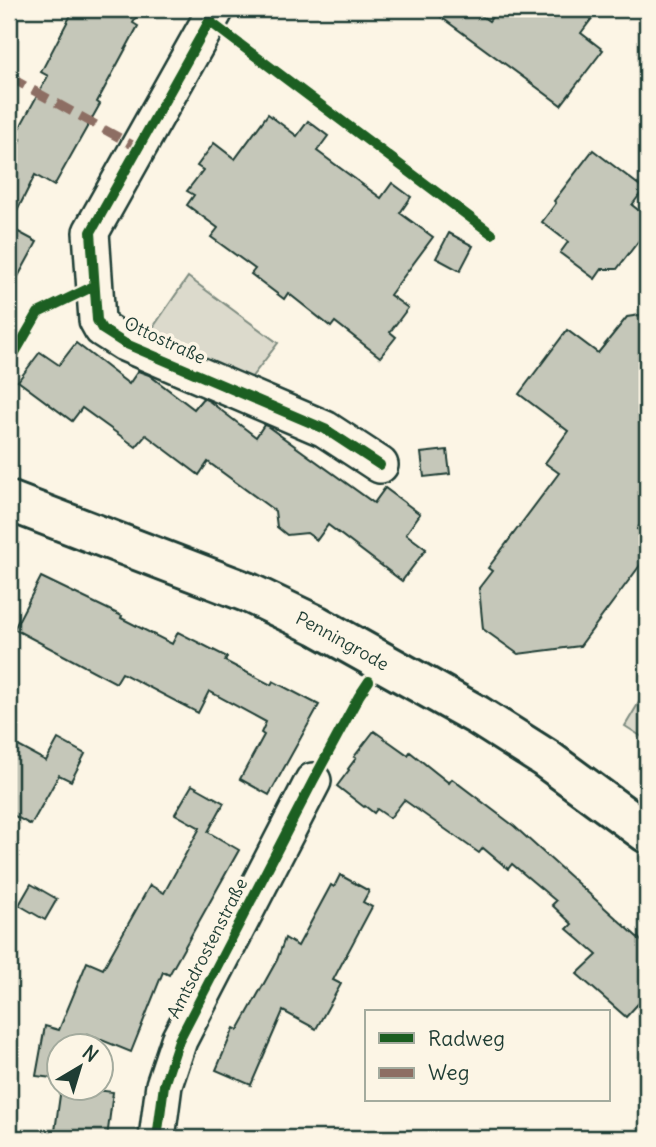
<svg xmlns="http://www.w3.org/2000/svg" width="656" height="1147" viewBox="0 0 656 1147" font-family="Delius,sans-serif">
	<rect width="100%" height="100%" fill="#fcf5e5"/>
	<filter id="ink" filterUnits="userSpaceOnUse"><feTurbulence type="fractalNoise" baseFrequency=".0143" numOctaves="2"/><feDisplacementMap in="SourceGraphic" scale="14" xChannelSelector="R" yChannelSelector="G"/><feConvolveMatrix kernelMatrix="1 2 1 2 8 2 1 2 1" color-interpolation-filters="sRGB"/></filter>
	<g filter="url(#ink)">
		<g fill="#dcdacc" stroke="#7e8c80" stroke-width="2">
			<path d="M 188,277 L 278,343 L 247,383 L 145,339 Z"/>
			<path d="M 647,689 L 647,740 L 625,726 Z"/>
		</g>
		<g fill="#c5c7b9" stroke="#1f3d34" stroke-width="2">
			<path d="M 74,9 L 124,9 L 137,16 L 133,23 L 138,26 L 97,102 L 100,104 L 54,186 L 35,175 L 9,227 L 37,242 L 9,293 L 9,161 L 21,139 L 15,136 L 48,76 L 41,72 Z"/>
			<path d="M 430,9 L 472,9 L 489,21 L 498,9 L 599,9 L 581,33 L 603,50 L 561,105 Z"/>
			<path d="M 268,114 L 297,136 L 308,121 L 328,136 L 317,151 L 381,198 L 392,183 L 411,197 L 400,213 L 433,237 L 390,295 L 408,308 L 390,332 L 396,337 L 380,357 L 335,322 L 331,327 L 288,293 L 284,299 L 251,274 L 255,269 L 211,237 L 218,228 L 187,205 L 194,195 L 187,191 L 203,170 L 197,166 L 214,143 L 235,159 Z"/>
			<path d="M 593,150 L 644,189 L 632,205 L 647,217 L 647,230 L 617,269 L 602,269 L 595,279 L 560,253 L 568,242 L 542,222 L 556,203 L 554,201 Z"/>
			<path d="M 449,233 L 473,246 L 460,271 L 436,258 Z"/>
			<path d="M 647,314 L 647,516 L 637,529 L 647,536 L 647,556 L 580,646 L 518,654 L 483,629 L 479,588 L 492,571 L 488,568 L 559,473 L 545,463 L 568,431 L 519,394 L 567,330 L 598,353 L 627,317 Z"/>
			<path d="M 76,343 L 129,384 L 138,371 L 149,375 L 194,409 L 203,398 L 209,401 L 256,437 L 264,425 L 267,426 L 374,503 L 385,488 L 420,514 L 406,534 L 426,549 L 402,581 L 328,525 L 317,540 L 307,533 L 287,535 L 277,527 L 275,511 L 208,462 L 199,475 L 146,435 L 136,447 L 82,408 L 72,421 L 18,381 L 40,352 L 59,365 Z"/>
			<path d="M 447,450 L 450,474 L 424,477 L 421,453 Z"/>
			<path d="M 41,577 L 122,616 L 121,618 L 172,644 L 178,632 L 227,657 L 225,661 L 271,685 L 273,681 L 319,705 L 269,795 L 240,779 L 264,735 L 261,733 L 266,722 L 209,691 L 198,713 L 122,673 L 116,683 L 14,629 Z"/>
			<path d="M 374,731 L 408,755 L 410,752 L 449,783 L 452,779 L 514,826 L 647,946 L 647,994 L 626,1017 L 577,974 L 597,955 L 567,929 L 572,924 L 552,905 L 556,901 L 512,864 L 508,869 L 483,848 L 479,853 L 404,800 L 390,818 L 377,809 L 374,813 L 365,806 L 364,807 L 337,786 L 349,770 L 348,769 L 356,758 L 354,757 Z"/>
			<path d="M 58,739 L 85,754 L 71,781 L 59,775 L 31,825 L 9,813 L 9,741 L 46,761 Z"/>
			<path d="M 192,785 L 224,803 L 208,832 L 239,850 L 169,975 L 163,972 L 131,1052 L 87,1034 L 84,1046 L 60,1046 L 60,1079 L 36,1076 L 45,1026 L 59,1030 L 87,962 L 103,969 L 150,885 L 164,893 L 200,828 L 175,814 Z"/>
			<path d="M 340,875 L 369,891 L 363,902 L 372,907 L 333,980 L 341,984 L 316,1029 L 283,1011 L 251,1085 L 216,1070 L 234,1028 L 238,1030 L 277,960 L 285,938 L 298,946 L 331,885 L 334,887 Z"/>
			<path d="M 31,884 L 57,899 L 45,920 L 19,905 Z"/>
			<path d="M 61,1088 L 80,1088 L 113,1092 L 107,1138 L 54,1138 Z"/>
		</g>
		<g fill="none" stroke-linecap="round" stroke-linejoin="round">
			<defs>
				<g id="minor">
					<path d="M 216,9 L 91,232 L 97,320 L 102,329 L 124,343 L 325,429 L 380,465"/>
					<path d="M 157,1138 L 164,1085 L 179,1040 L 313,781"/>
				</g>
				<g id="secondary">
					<path id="s1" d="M 9,501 L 249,593 L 316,625 L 477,715 L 545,758 L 647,833"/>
				</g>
			</defs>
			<use href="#minor" stroke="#1f3d34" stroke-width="40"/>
			<use href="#secondary" stroke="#1f3d34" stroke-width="44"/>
			<use href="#minor" stroke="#fcf5e5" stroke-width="35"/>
			<use href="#secondary" stroke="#fcf5e5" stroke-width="38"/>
			<path stroke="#8d6e63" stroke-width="9" stroke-dasharray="18 9" stroke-linecap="butt" d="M 9,77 L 138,148"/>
			<defs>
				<g id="cycleway">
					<path d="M 216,9 L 91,232 L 97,320 L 102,329 L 124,343 L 325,429 L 380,465"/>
					<path d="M 209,21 L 492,234"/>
					<path d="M 9,363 L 38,313 L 94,286"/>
					<path d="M 157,1138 L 164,1085 L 179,1040 L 313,781 L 359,696 L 369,681"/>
				</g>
			</defs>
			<use href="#cycleway" stroke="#fcf5e5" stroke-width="15"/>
			<use href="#cycleway" stroke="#1b5e20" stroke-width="10"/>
		</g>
	</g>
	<g text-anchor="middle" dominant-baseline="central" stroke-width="7" stroke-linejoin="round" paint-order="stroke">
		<g font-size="18" fill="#1f3d34" stroke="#fcf5e5">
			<text transform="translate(165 340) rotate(25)">Ottostraße</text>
			<text stroke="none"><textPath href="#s1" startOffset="362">Penningrode</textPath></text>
			<text transform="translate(207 948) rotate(-63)">Amtsdrostenstraße</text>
		</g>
	</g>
	<rect width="656" height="1147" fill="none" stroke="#fcf5e5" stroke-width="35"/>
	<rect x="18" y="18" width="621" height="1112" fill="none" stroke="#1f3d34" stroke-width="2.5" filter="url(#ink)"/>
	<rect x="365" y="1010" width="245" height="91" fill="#fcf5e5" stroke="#a4ab9e" stroke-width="2"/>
	<rect x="379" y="1033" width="35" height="10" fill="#1b5e20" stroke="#a4ab9e" stroke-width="2"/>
	<text x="428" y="1046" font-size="21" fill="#1f3d34">Radweg</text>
	<rect x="379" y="1068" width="35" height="10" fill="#8d6e63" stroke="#a4ab9e" stroke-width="2"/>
	<text x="428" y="1080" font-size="21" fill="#1f3d34">Weg</text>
	<g transform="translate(80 1067) rotate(38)"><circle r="33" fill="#fcf5e5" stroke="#a4ab9e" stroke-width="2"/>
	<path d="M0-5L12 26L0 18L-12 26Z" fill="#1f3d34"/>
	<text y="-10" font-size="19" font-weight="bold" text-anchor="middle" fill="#1f3d34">N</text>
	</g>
</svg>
